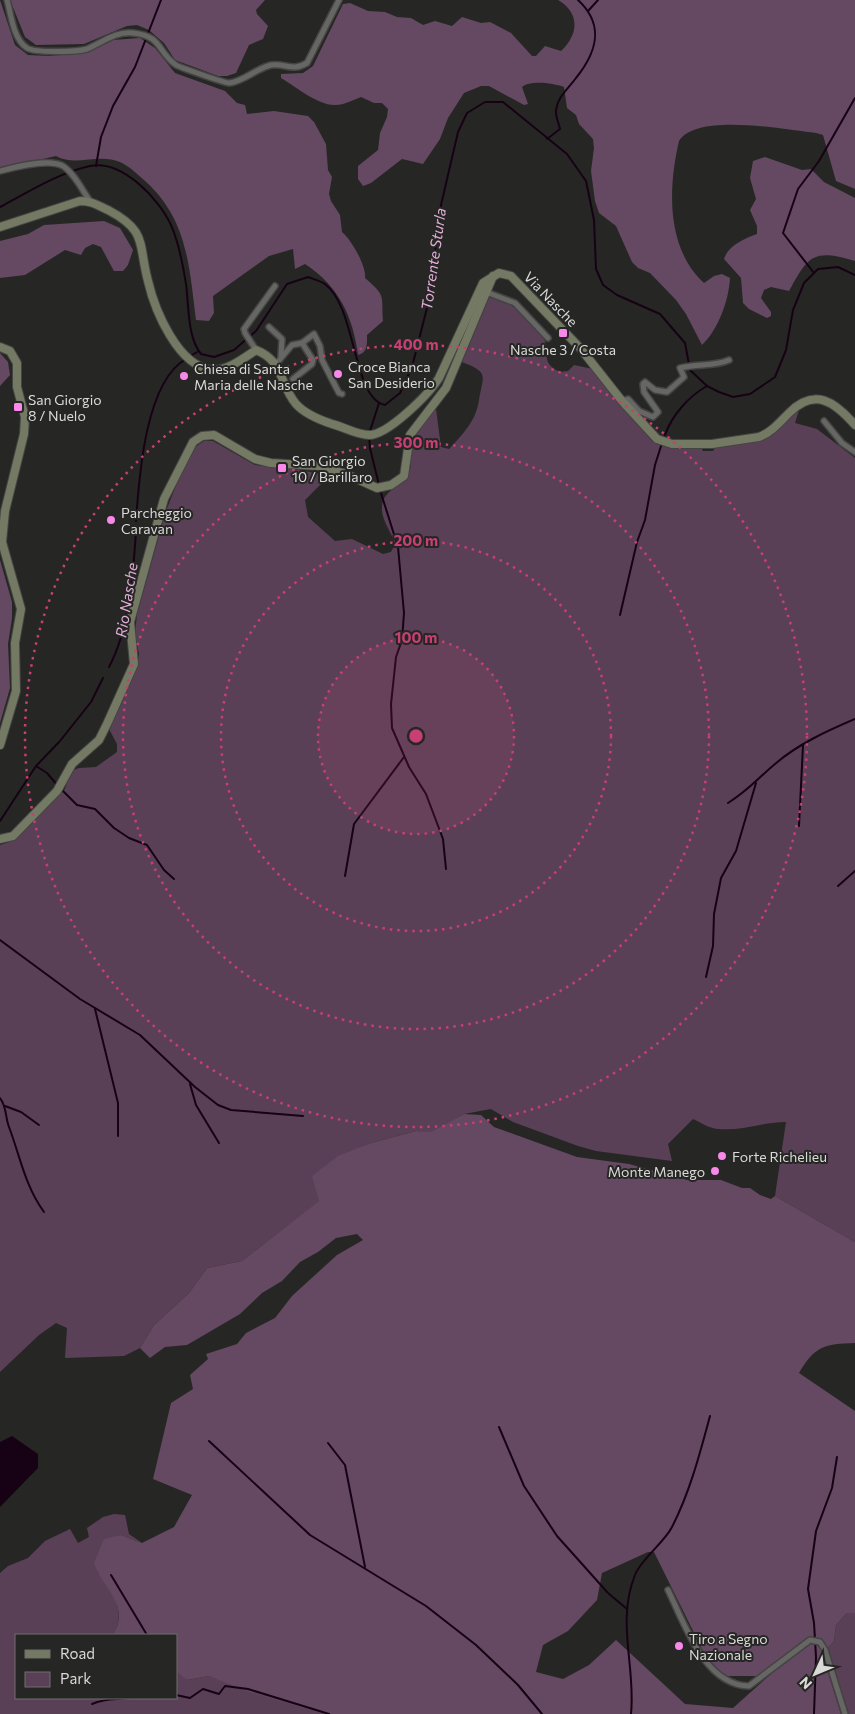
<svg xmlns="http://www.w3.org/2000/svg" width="855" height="1714" viewBox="0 0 855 1714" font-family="Commissioner,sans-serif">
	<rect width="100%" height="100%" fill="#262724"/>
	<g fill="#5a4056">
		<path d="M 490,295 C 506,299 538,323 544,339 C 550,353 540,363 560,372 L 568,371 L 574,365 L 593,369 L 652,441 L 662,446 L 701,447 L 703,451 L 713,451 L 715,448 L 767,437 L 797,410 L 799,410 L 795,423 L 817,429 L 855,458 L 855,1242 L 775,1196 L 786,1122 C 763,1122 741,1131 719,1129 C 710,1129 700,1122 693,1119 L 668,1144 L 672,1161 L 596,1151 L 578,1146 L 513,1122 L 491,1109 L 464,1114 L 431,1133 L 416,1131 L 371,1143 L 355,1150 L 320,1201 L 242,1261 L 207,1268 L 189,1293 L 154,1325 L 140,1348 L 124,1356 L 65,1358 L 67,1328 L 56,1323 L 39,1335 L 0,1372 L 0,845 L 9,842 L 65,789 L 71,771 L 79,768 L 96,767 L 117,752 L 117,744 L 109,729 L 137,668 L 139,654 L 135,634 L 137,614 L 166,511 L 181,473 L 194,448 L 204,441 L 213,441 L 255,465 L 300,470 L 329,476 L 305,500 L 308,517 L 335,541 L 352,539 L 383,554 L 391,552 L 395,544 C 392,533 383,522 382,511 C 381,492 395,490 406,478 C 414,469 409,452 413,441 C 417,428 427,419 436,409 L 441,447 L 449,449 C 463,434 476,421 479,400 C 483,375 490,373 462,362 Z"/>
		<path d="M 114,1514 L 125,1515 L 129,1534 L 142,1543 L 121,1535 L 97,1571 C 113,1591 127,1612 113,1635 L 16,1635 L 16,1698 L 176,1698 L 176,1664 L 187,1680 L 209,1676 L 324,1714 L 0,1714 L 0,1573 L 8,1566 L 28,1558 L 45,1541 L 70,1529 L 78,1543 L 89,1537 L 87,1528 L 103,1517 Z"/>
		<path d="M 847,1613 L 855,1613 L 855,1714 L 849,1714 L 828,1648 L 834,1641 L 836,1625 Z"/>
	</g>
	<g fill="#654861">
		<path d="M 0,0 L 15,45 L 28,55 L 49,56 L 83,53 L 113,40 L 140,38 L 155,48 L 175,73 L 225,91 L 237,103 L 245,105 L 247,114 L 274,111 L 308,116 L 314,122 L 326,144 L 328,170 L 332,177 L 329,194 L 331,201 L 340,215 L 342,232 C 351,239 367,267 365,278 C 387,297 381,295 383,321 L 367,335 C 367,343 368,353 358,355 C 353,317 339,286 305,264 L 295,269 L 293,249 L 269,256 L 213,296 L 214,313 L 209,321 L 196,320 C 189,266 188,219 144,180 C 137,174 129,166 120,162 C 99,153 75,167 56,156 L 0,169 Z"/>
		<path d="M 10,0 L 265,0 L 256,10 L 257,14 L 268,26 L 263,39 L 249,45 L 236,73 L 227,76 L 218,76 L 175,60 L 164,43 L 149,30 L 137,25 L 127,26 L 84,44 L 36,45 L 25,37 Z"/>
		<path d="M 558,0 L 855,0 L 855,189 L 836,181 L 823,135 L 816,133 C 786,130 697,112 679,141 C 668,188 666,248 704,283 L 714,276 L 722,274 L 730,278 C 729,300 718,330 702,345 L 686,314 L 676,300 L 650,273 L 638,268 L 632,262 L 616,226 L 599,213 L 595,201 L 591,171 L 594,148 L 593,139 L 579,124 L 576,115 L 567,108 L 564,87 C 553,83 530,80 522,87 L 528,104 L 524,105 L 489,86 L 481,86 L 464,93 L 448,118 L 440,139 L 423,164 L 402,159 L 371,183 L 363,186 L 358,179 L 358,166 L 378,150 L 380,133 L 387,117 L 388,109 L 382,103 L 374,103 L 361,97 C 353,100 342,106 334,105 C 318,105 296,87 281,78 L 281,74 L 303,73 L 313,66 L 343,4 L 350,3 L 368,11 L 385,12 L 397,17 L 411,18 L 423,25 L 435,21 L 452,26 L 462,17 L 481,23 L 490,22 L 511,33 L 532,56 L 536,56 L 545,46 L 561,51 C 579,34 580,13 558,0 Z"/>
		<path d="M 765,157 L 802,170 L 811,169 L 824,182 L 855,198 L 855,261 C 813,248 808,256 789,291 L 771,287 L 764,290 L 761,298 L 771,312 L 771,316 L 767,318 L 749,309 L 743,303 L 741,278 L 724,259 C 728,245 746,238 757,234 L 757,226 L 750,210 L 756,199 L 750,178 L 753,161 Z"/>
		<path d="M 104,221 L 120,228 L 133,250 L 128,265 L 123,271 L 114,271 L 101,247 L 93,244 L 85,248 L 81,255 L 65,250 L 25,275 L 0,278 L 0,241 L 28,234 L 44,225 Z"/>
		<path d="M 0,353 L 8,362 L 10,375 L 0,386 Z"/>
		<path d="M 0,560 L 12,602 L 12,618 L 8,644 L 10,688 L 0,723 Z"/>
		<path d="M 464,1114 L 481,1115 L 494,1127 L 577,1157 L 629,1164 L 687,1180 L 721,1180 L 742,1188 L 750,1188 L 760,1195 L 771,1199 L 775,1196 L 855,1242 L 855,1343 C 824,1344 815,1346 799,1373 L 855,1411 L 855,1613 L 847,1613 L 836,1625 L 834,1641 L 828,1648 L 822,1639 L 811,1637 L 758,1676 L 723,1676 L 704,1653 L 654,1552 L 648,1552 L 602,1573 L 597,1600 L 568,1631 L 543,1645 L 536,1672 L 563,1679 L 589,1665 L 616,1640 L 685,1704 L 733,1708 L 802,1646 L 813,1643 L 820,1647 L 841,1714 L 324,1714 L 247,1691 L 209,1676 L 187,1680 L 177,1672 L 176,1635 L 113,1635 C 131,1604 103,1590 94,1563 L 104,1539 L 121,1535 L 142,1543 L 174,1527 L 192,1495 L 153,1479 L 171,1403 L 193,1389 L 190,1375 L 208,1359 L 206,1354 L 237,1344 L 246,1333 L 275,1318 L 292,1296 L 337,1255 L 363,1240 L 357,1234 L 336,1238 L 318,1252 L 300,1262 L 282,1281 L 262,1293 L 240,1314 L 187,1345 L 165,1347 L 150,1358 L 140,1348 L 154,1325 L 189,1293 L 207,1268 L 242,1261 L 319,1201 L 312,1176 L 338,1156 L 371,1143 L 416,1131 L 431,1132 Z"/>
	</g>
	<path fill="#170215" d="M 12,1436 L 38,1454 L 38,1468 L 0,1507 L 0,1442 Z"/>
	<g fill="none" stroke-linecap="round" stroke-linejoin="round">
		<g stroke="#170215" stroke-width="2">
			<path d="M 588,11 L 598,0"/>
			<path d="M 547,139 L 560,129 C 559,123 555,117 556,110 C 558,96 568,89 576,78 C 597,52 605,25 578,0"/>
			<path d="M 96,166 L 101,137 L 113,106 L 135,67 L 161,0"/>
			<path d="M 0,207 C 28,192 58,173 90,166 C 122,159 159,199 171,225 C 179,243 183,265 186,284 C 189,305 187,337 201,354 L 214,357 L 234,350 L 256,331 L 287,284 L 308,277 C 313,279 321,281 325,284 C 357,308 352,398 385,405 L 400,393 L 412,367 L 429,300 L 441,205 L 458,132 L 467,113 L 485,102 L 503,102 L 567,154 L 586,181 L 594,220 L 596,269 L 603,285 L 617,295 L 660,314 L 685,343 L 690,370 L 707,386 L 719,392 L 733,397 L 750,394 L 775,377 L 786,350 L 793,310 L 804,283 L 818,269 L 838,267 L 855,275"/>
			<path d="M 814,273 L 783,233 L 798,189 L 819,161 L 855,98"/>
			<path d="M 190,356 L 199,351"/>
			<path d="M 370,431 L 379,403"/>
			<path d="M 665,435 C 672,415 689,396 707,386"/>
			<path d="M 369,436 L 370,448 L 379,485"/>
			<path d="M 380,490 L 398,547 L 404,613 L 402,640 L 396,657 L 391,704 L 392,728 L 409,767 L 426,794 L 443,839 L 446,869"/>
			<path d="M 136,521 C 139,478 145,382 186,359"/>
			<path d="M 620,615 L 637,542 L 645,520 L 655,465 L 662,443"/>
			<path d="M 109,667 C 130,627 133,576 136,531"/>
			<path d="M 36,766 L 47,773 L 58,786"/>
			<path d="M 61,789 L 77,805 L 95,809 L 114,828 L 129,838 L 147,845 L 164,870 L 174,879"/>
			<path d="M 728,803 C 749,790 757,779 775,764 C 798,744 827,731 855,719"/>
			<path d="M 0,821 L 36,766 L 60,741 L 91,702 L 103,678"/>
			<path d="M 799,826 L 803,745"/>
			<path d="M 345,876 L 354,824 L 404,757"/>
			<path d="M 838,886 L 855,871"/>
			<path d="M 0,940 L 80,999 L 140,1035 L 195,1087 L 218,1105 L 231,1110 L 303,1116"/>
			<path d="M 706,977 L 713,946 L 714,914 L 721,878 L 736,851 L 756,783"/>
			<path d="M 95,1009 L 118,1103 L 118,1136"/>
			<path d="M 190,1084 L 196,1105 L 219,1143"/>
			<path d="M 0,1098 C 7,1107 5,1117 9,1127 C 20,1156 25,1186 44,1212"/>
			<path d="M 5,1106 L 21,1112 L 39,1125"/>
			<path d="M 499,1427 L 524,1486 L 557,1536 L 608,1593 L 627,1609"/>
			<path d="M 209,1441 L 310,1535 L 426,1606 L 476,1645 L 518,1685 L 542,1714"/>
			<path d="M 328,1443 L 345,1465 L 365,1567"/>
			<path d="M 111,1575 L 147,1635"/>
			<path d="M 176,1695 L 190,1698 L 203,1689 L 219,1694 L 225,1686 L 248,1689 L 329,1714"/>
			<path d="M 92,1704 C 107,1698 114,1700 129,1698"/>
			<path d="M 631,1714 C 636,1667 616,1622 635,1575 C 640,1560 664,1543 672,1527 C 690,1492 700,1453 710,1416"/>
			<path d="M 814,1714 L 816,1657 L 814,1623 L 808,1589 L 816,1531 L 832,1488 L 837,1457"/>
		</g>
		<defs>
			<g id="street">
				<path d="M 7,0 C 11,14 13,39 27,48 C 35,53 77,52 87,49 C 102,43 115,31 133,33 C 163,36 157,52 176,65 C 179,67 225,83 229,83 C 243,82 257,68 271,65 C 286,63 292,72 307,63 L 339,0"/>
				<path d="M 0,171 C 15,167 49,158 63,166 C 74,173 82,190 90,201"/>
				<path d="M 486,292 L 515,303 L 548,338"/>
				<path d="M 269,327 L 282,339 L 281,356"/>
				<path d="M 302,343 L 314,334 L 320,346 L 322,360 L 339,393 L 342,394"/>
				<path d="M 256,350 L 245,333 L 244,329 L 275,286"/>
				<path d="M 276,364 L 292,345 L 302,343 L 313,360 L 312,364 L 293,379"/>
				<path d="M 622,401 L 628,399 L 639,411 L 653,417 L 658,412 L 644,392 L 643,384 L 645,382 L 655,390 L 667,392 L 684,377 L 680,368 C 698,363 713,367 729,360"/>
				<path d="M 824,421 L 842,443 L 855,452"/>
				<path d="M 668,1590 C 685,1624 704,1685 749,1686 L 810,1640 L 820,1642 L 825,1650 L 845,1714"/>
			</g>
			<g id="secondary">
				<path d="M 0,227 L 80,201 C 92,201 97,205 108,210 C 148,231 138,244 148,281 C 155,311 178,366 212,370 C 227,371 244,358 256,350 C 284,361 279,384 296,404 C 305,414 320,420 332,424 C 344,427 357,435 369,435 C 388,435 429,394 439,378 L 483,283 L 499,273 L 511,276 L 581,349 L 622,401 L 657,439 L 672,444 L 712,444 L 759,437 C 772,432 780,422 789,413 C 815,387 835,402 855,425"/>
				<path d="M 0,347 L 10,351 L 17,363 L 17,387 L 25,417 L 24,434 L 5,511 L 2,542 L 21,609 L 15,643 L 16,691 L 0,745"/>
				<path d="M 0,839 L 13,836 L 57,791 L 72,764 L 99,740 L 107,724 L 134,664 L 130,622 L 164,499 L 193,442 L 202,436 L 214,435 L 255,459 L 271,463 L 319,466 L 346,474 L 377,488 L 391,485 L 404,476 L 410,435 L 446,388 L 493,276"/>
			</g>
		</defs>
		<use href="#street" stroke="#444442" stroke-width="8"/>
		<use href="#secondary" stroke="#444442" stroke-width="10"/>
		<use href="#street" stroke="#666764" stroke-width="5"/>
		<use href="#secondary" stroke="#737963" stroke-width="8"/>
	</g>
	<circle cx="416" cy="736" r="98" fill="#c73f74" fill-opacity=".12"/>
	<g fill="none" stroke="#c73f74" stroke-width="2.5" stroke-dasharray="2.5 5">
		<circle cx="416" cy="736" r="98"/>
		<circle cx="416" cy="736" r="195"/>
		<circle cx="416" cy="736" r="293"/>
		<circle cx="416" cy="736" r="391"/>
	</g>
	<g fill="#f888ea" stroke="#262724" stroke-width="2">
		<rect x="558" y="328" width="10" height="10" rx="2.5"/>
		<circle cx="338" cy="374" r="5"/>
		<circle cx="184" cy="376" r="5"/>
		<rect x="13" y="402" width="10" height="10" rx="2.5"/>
		<rect x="277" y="463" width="10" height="10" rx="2.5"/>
		<circle cx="111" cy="520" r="5"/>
		<circle cx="722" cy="1156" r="5"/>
		<circle cx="715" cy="1171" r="5"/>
		<circle cx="679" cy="1646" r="5"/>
	</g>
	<g text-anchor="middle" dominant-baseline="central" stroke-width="4" stroke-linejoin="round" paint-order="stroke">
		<g font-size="14" fill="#d9d9d7" stroke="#262724">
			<text transform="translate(551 299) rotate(46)">Via Nasche</text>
		</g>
		<g font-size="14" fill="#d9d9d7" stroke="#262724" text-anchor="start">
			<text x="563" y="349" text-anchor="middle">Nasche 3 / Costa</text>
			<text x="348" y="366">Croce Bianca<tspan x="348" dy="16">San Desiderio</tspan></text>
			<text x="194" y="368">Chiesa di Santa<tspan x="194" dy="16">Maria delle Nasche</tspan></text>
			<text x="28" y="399">San Giorgio<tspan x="28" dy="16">8 / Nuelo</tspan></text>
			<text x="292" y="460">San Giorgio<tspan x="292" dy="16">10 / Barillaro</tspan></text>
			<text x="121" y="512">Parcheggio<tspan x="121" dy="16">Caravan</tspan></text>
			<text x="732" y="1156">Forte Richelieu</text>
			<text x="705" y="1171" text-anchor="end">Monte Manego</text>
			<text x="689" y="1638">Tiro a Segno<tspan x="689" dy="16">Nazionale</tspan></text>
		</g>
		<g font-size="15" font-style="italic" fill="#e2add9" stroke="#262724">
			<text transform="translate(433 259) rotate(-82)">Torrente Sturla</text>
			<text transform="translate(126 600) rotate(-81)">Rio Nasche</text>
		</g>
	</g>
	<circle cx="416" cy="736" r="8" fill="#c73f74" stroke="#262724" stroke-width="2.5"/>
	<g font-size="15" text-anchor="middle" font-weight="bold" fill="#c73f74" stroke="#262724" stroke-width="4" stroke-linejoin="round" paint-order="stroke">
		<text x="416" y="350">400 m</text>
		<text x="416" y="448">300 m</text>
		<text x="416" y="546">200 m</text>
		<text x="416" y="643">100 m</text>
	</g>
	<rect x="15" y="1634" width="162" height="65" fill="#262724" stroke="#6e6e6c"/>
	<rect x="25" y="1650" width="25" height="8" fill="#737963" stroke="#6e6e6c"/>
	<text x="60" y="1659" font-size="15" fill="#d9d9d7">Road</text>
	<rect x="25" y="1672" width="25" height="15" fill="#5a4056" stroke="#6e6e6c"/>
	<text x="60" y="1684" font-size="15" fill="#d9d9d7">Park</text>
	<g transform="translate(815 1674) rotate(226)" stroke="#262724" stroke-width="4" paint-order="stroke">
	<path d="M0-4L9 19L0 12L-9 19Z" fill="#d9d9d7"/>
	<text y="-8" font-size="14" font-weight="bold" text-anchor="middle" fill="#d9d9d7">N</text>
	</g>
</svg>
